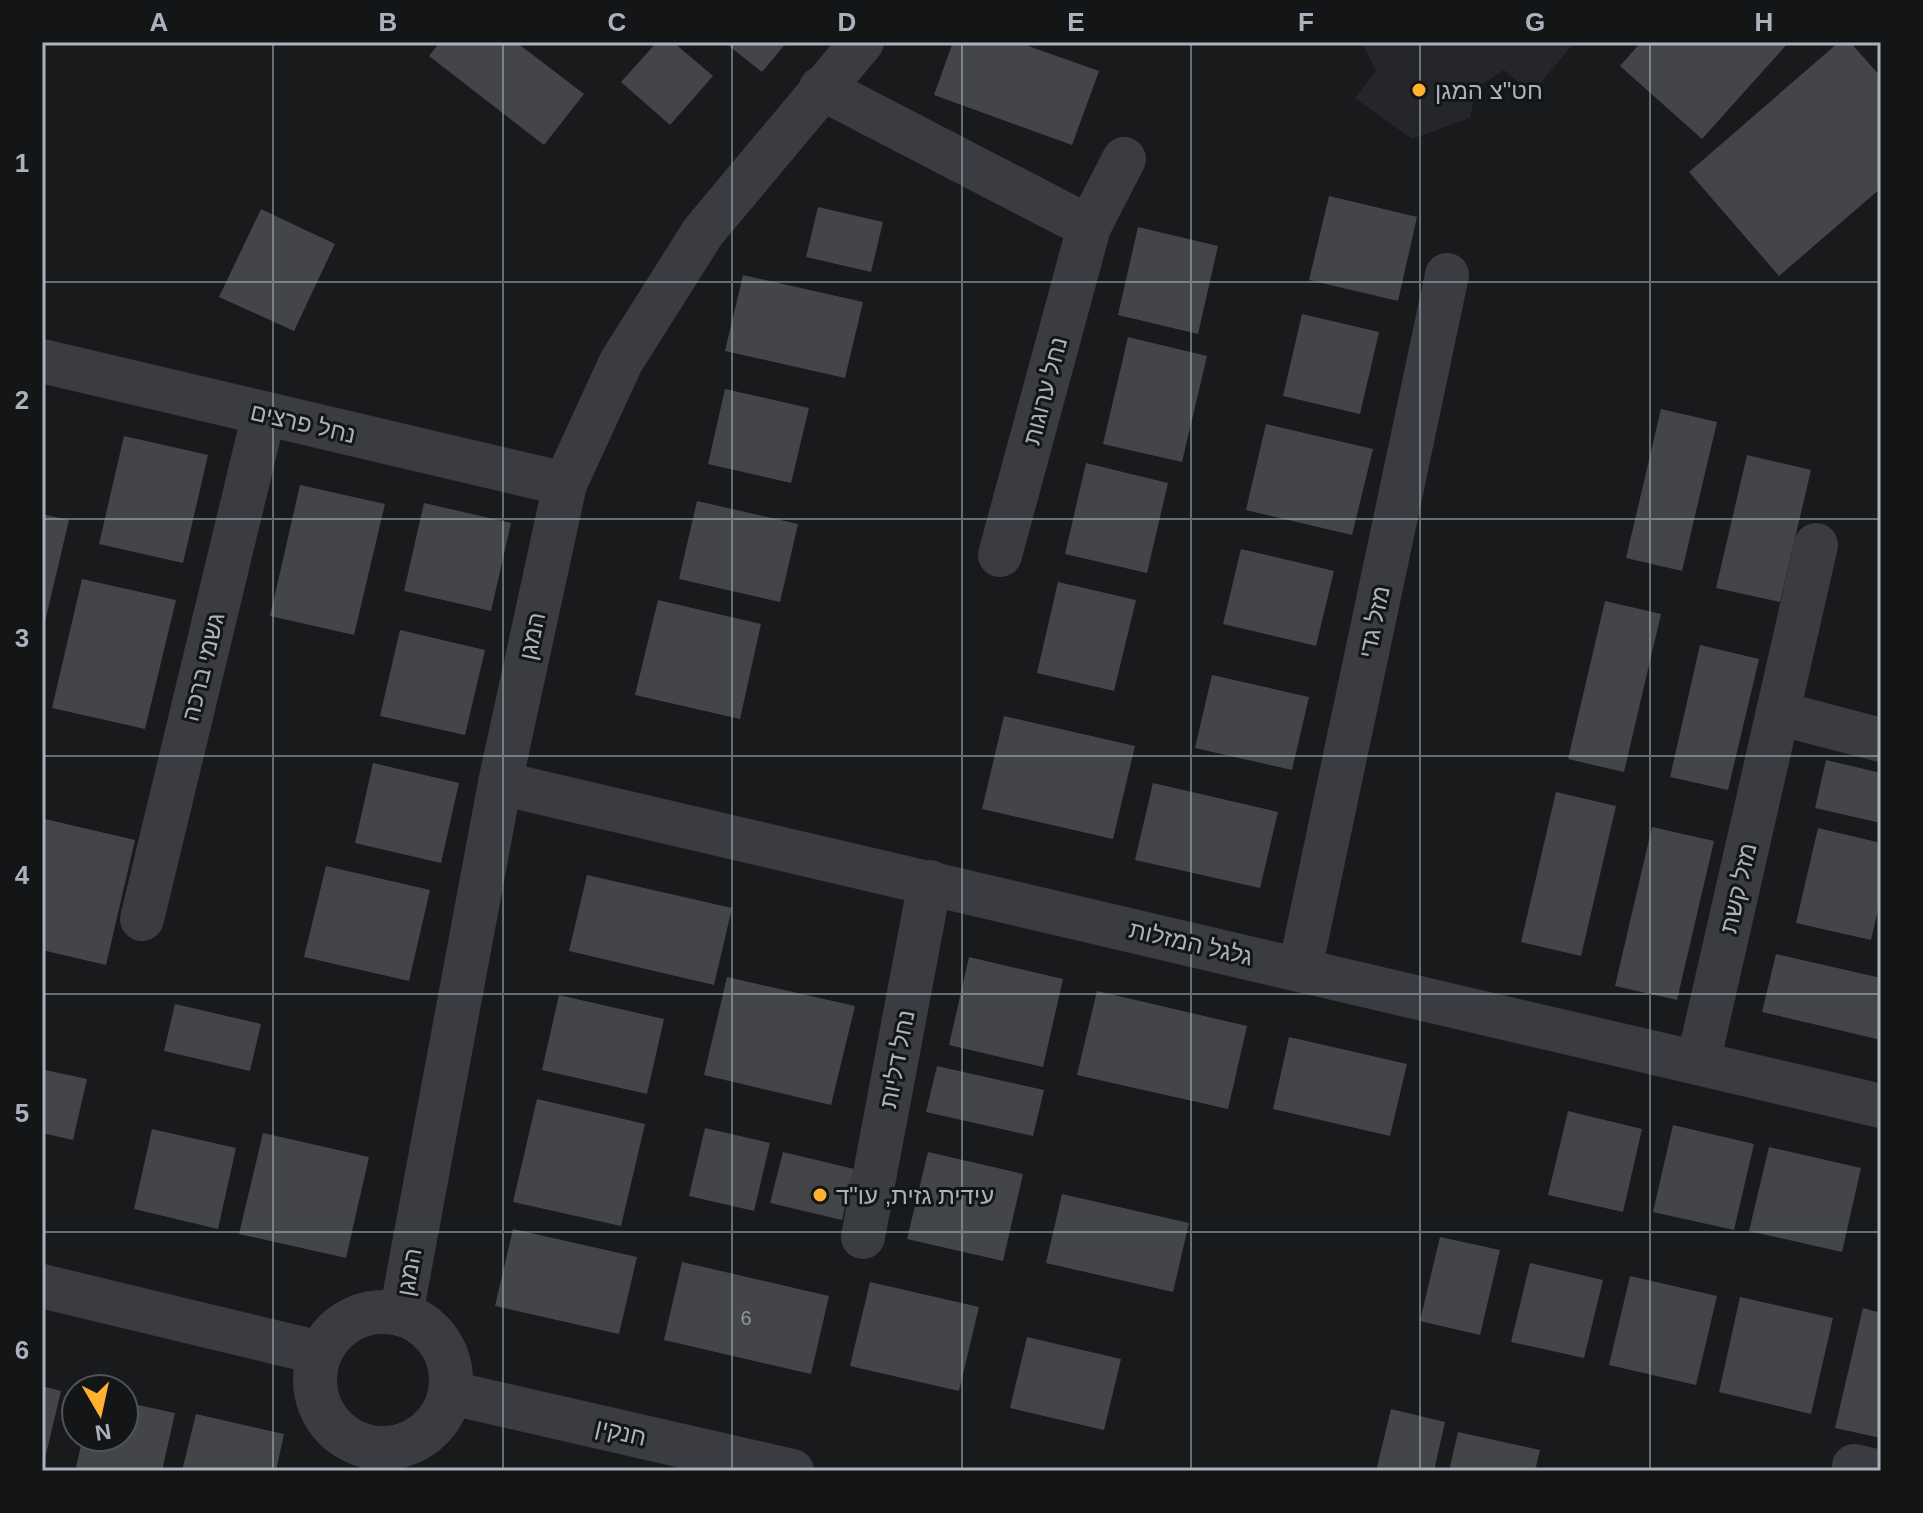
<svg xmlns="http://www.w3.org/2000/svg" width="1923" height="1513" viewBox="0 0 1923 1513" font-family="Helvetica,Heebo,sans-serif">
	<rect width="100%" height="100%" fill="#191a1c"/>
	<path fill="#252629" d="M 1362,42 L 1575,42 L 1532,93 L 1504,70 L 1476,88 L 1470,118 L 1412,139 L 1355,98 L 1376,71 Z"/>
	<g fill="#434549">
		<path d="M 440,42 L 516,42 L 584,94 L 544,145 L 429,56 Z"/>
		<path d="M 657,42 L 673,42 L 713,76 L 670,125 L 621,82 Z"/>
		<path d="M 724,42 L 787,42 L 762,72 Z"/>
		<path d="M 953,42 L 1017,42 L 1099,71 L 1072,145 L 934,95 Z"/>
		<path d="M 1641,42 L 1789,42 L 1702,139 L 1620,66 Z"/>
		<path d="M 1839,42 L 1850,42 L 1881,77 L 1881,188 L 1779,276 L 1689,172 Z"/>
		<path d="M 1329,196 L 1417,217 L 1398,301 L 1309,280 Z"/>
		<path d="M 818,207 L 883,222 L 871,272 L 806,257 Z"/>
		<path d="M 261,209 L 335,244 L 294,331 L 219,297 Z"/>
		<path d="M 1138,227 L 1218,246 L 1198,334 L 1118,315 Z"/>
		<path d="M 743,275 L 863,302 L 845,378 L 725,351 Z"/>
		<path d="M 1302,314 L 1379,332 L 1360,414 L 1283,396 Z"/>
		<path d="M 1128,337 L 1207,356 L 1182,462 L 1103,444 Z"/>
		<path d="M 725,389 L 809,408 L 791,483 L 708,464 Z"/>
		<path d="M 1661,409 L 1717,422 L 1682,571 L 1626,558 Z"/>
		<path d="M 1266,424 L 1373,449 L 1352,535 L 1246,510 Z"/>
		<path d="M 124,436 L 208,455 L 183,563 L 99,544 Z"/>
		<path d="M 1747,455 L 1811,470 L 1780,602 L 1716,588 Z"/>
		<path d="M 1086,463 L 1168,483 L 1147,573 L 1065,554 Z"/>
		<path d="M 300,485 L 385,504 L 354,635 L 270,616 Z"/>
		<path d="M 697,501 L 798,524 L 780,602 L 679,579 Z"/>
		<path d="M 424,503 L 511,523 L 491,611 L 404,591 Z"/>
		<path d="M 42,514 L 69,520 L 43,630 L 42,630 Z"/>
		<path d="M 1241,549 L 1334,571 L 1316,646 L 1223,624 Z"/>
		<path d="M 82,579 L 176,600 L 145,729 L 52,708 Z"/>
		<path d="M 1058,582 L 1136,600 L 1114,691 L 1037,673 Z"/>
		<path d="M 658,600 L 761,624 L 740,719 L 635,695 Z"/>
		<path d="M 1605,601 L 1661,614 L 1624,772 L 1568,759 Z"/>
		<path d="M 400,630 L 485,650 L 465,735 L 380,716 Z"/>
		<path d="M 1700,645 L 1759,659 L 1728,790 L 1670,777 Z"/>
		<path d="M 1212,675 L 1309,697 L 1292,770 L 1195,748 Z"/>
		<path d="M 1004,716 L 1135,746 L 1113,839 L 982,809 Z"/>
		<path d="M 1826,760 L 1881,773 L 1881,823 L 1815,808 Z"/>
		<path d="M 373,763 L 459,783 L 441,863 L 355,843 Z"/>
		<path d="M 1153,783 L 1278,812 L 1260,888 L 1135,860 Z"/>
		<path d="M 1556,792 L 1616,806 L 1581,956 L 1521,942 Z"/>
		<path d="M 45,819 L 135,840 L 106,965 L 42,950 L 42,832 Z"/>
		<path d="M 1652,827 L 1714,841 L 1677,1000 L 1615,986 Z"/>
		<path d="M 1818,828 L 1881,843 L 1881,897 L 1871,940 L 1796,923 Z"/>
		<path d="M 326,866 L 430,890 L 409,981 L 304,957 Z"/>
		<path d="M 587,875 L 732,908 L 714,985 L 569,951 Z"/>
		<path d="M 1776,954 L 1881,978 L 1881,1040 L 1762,1012 Z"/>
		<path d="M 969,957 L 1063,979 L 1043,1067 L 949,1045 Z"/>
		<path d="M 727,977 L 855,1006 L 831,1105 L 704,1075 Z"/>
		<path d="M 1097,991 L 1247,1026 L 1228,1109 L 1077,1075 Z"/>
		<path d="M 559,995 L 664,1019 L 647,1094 L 542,1070 Z"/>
		<path d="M 175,1004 L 261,1024 L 250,1071 L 164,1051 Z"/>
		<path d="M 1289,1037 L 1407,1064 L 1390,1136 L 1273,1109 Z"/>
		<path d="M 937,1066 L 1044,1090 L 1033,1136 L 926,1112 Z"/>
		<path d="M 45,1070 L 87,1079 L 73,1140 L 42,1133 L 42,1083 Z"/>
		<path d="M 537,1099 L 645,1124 L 621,1226 L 513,1202 Z"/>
		<path d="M 1568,1111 L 1642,1129 L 1623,1212 L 1548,1195 Z"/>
		<path d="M 1673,1125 L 1754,1144 L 1734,1230 L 1653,1212 Z"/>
		<path d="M 705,1128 L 770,1143 L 754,1211 L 689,1196 Z"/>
		<path d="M 152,1129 L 236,1148 L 218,1229 L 134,1209 Z"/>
		<path d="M 263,1133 L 369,1157 L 346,1258 L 239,1234 Z"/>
		<path d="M 1769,1147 L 1861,1168 L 1842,1252 L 1749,1231 Z"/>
		<path d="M 783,1152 L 854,1169 L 842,1220 L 770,1203 Z"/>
		<path d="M 928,1152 L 1023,1174 L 1003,1261 L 907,1239 Z"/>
		<path d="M 1062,1194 L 1189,1223 L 1173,1292 L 1046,1263 Z"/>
		<path d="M 513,1229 L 637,1257 L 619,1334 L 495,1306 Z"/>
		<path d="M 1440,1237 L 1500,1250 L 1480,1335 L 1420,1321 Z"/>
		<path d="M 682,1262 L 829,1296 L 811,1374 L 664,1340 Z"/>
		<path d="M 1530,1263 L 1603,1280 L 1584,1358 L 1511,1342 Z"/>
		<path d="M 1630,1276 L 1717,1296 L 1696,1385 L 1609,1365 Z"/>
		<path d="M 870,1282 L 979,1307 L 959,1391 L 850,1366 Z"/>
		<path d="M 1740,1297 L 1833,1318 L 1811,1414 L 1719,1392 Z"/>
		<path d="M 1863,1308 L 1881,1313 L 1881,1438 L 1835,1428 Z"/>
		<path d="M 1027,1337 L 1121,1359 L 1104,1430 L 1010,1408 Z"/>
		<path d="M 42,1386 L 61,1391 L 43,1467 L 42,1467 Z"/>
		<path d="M 124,1402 L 175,1413 L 162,1471 L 75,1471 L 83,1437 L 124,1437 Z"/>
		<path d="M 1391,1409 L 1445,1422 L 1434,1471 L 1376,1471 Z"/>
		<path d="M 196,1414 L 284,1434 L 276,1471 L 182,1471 Z"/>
		<path d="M 1458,1432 L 1540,1450 L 1535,1471 L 1449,1471 Z"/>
	</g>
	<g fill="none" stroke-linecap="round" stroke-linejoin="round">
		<g stroke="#3a3c41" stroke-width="44">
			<path d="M 821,88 L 1089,227 L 1000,555"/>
			<path d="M 1089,227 L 1124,159"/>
			<path d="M 42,361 L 565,484"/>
			<path d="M 1778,713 L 1881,740"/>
			<path d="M 500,783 L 1881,1106"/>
			<path d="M 142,919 L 264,414"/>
			<path d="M 1300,969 L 1447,275"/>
			<path d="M 1698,1063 L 1816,545"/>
			<path d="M 863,1237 L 930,882"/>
			<path d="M 42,1286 L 320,1353"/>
			<circle cx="383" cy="1380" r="68"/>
			<path d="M 401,1314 L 500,783 L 565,484 L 621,362 L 703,232 L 862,42"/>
			<path d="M 451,1393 L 792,1471"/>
			<path d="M 1854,1466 L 1876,1471"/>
		</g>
	</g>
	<path fill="none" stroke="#abb1bd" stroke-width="2" stroke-opacity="0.55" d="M 273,42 L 273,1471M 503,42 L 503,1471M 732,42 L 732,1471M 962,42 L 962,1471M 1191,42 L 1191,1471M 1420,42 L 1420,1471M 1650,42 L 1650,1471M 42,282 L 1881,282M 42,519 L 1881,519M 42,756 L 1881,756M 42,994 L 1881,994M 42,1232 L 1881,1232"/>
	<g fill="#ffb12f" stroke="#141517" stroke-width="3">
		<circle cx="1419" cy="90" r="8"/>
		<circle cx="820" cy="1195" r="8"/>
	</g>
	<g text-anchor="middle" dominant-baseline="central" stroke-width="6" stroke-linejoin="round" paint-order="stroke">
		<g font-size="20" fill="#9196a0">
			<text x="746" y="1318">6</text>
		</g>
		<g font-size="24" fill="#abb1bd" stroke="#141517" text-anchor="start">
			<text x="1435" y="90">חט"צ המגן</text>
			<text x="836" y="1195">עידית גזית, עו"ד</text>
		</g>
		<g font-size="24" fill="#abb1bd" stroke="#141517">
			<text transform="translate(1045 391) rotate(-75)">נחל ערוגות</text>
			<text transform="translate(303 423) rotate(13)">נחל פרצים</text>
			<text transform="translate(1374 622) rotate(-78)">מזל גדי</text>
			<text transform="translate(532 636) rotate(-78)">המגן</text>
			<text transform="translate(203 667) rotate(-76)">גשמי ברכה</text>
			<text transform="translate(1738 888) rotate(-77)">מזל קשת</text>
			<text transform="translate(1191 943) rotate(13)">גלגל המזלות</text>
			<text transform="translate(897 1059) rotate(-79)">נחל דליות</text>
			<text transform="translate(409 1272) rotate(-80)">המגן</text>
			<text transform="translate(621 1432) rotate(13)">חנקין</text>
		</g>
	</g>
	<rect width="1923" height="1513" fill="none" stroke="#141517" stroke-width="88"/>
	<g transform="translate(100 1413) rotate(171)"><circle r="38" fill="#141517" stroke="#505359" stroke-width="2"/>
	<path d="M0-6L14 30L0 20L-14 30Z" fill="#ffb12f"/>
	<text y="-12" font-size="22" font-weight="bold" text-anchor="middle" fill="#abb1bd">N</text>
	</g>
	<rect x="44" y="44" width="1835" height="1425" fill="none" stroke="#abb1bd" stroke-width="3"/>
	<g font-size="26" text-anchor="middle" font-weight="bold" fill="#abb1bd">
		<text x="159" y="31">A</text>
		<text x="388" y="31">B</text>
		<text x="617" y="31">C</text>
		<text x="847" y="31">D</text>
		<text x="1076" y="31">E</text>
		<text x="1306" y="31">F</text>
		<text x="1535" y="31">G</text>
		<text x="1764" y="31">H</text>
		<text x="22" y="172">1</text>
		<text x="22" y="409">2</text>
		<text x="22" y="647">3</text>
		<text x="22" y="884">4</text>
		<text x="22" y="1122">5</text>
		<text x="22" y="1359">6</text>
	</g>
</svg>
